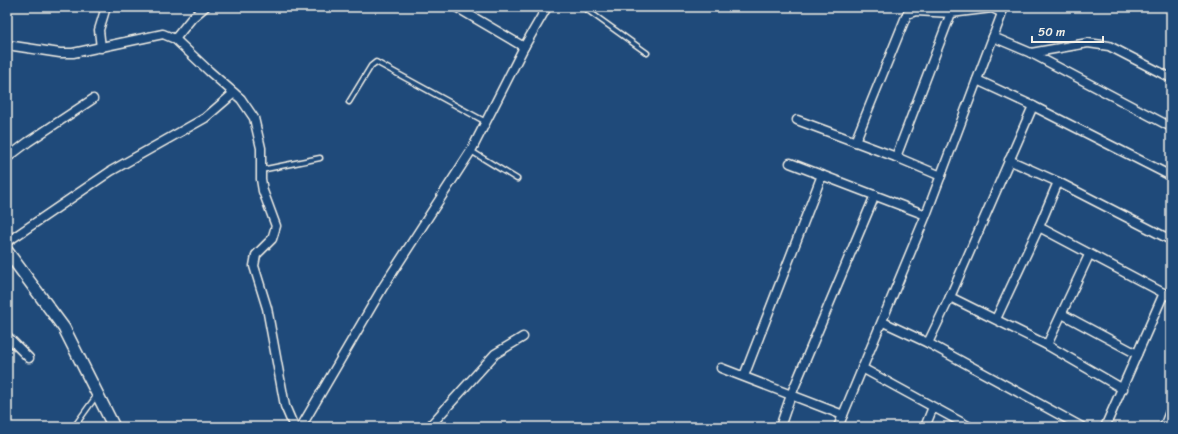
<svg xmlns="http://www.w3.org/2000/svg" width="1178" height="434" viewBox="0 0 1178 434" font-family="Sriracha,sans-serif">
	<rect width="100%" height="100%" fill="#1f4a7a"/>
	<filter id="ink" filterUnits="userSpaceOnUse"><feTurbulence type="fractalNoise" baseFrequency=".025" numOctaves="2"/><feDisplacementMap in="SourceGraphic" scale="8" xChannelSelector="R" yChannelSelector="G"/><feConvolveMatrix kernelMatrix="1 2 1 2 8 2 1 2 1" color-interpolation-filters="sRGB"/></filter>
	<g filter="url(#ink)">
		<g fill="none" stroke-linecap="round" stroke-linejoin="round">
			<defs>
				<g id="lane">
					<path d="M 583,7 L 647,53"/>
					<path d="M 349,102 L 371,66 L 376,62 L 486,122"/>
					<path d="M 471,151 L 517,179"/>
					<path d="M 261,170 L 320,158"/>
					<path d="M 74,427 L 97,395"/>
				</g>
				<g id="street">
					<path d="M 456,7 L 524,47"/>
					<path d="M 993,37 L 1031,53 L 1171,127"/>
					<path d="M 175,39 L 192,18 L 205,7"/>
					<path d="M 7,45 L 60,53 L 73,53 L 163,34 L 175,39 L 209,71 L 241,99 L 254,118 L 261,148 L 261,179 L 263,191 L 276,226 L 272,239 L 256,255 L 254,266 L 267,308 L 285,406 L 294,427"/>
					<path d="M 101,48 L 99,30 L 106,7"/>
					<path d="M 1031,53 L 1088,43 L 1109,46 L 1171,78"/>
					<path d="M 977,80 L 1033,106 L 1171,176"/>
					<path d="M 797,120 L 896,157 L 941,176"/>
					<path d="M 896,157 L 951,13"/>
					<path d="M 7,158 L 28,142 L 93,99"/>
					<path d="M 1009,160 L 1058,182 L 1171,240"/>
					<path d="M 790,163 L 926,215"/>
					<path d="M 1039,227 L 1171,297"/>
					<path d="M 7,242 L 111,171 L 205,118 L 234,93"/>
					<path d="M 950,297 L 1047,345 L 1123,389"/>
					<path d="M 1062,314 L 1137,354"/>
					<path d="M 996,319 L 1039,227 L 1058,182"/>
					<path d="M 883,322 L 928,343 L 1082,427"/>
					<path d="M 7,336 L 29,358"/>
					<path d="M 928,343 L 950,297 L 1033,106"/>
					<path d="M 1047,345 L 1089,255"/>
					<path d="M 721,368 L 843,415"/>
					<path d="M 862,368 L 970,427"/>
					<path d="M 744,376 L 822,175"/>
					<path d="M 301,427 L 383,287 L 471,151 L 524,47 L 547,7"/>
					<path d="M 429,427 L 495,354 L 523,337"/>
					<path d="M 780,427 L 791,395 L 875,195"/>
					<path d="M 838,427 L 926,215 L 1001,16 L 1001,12 L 992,8 L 951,13 L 916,11 L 907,14 L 855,142"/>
					<path d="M 925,427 L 933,407"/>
					<path d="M 1105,427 L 1164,293"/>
					<path d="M 1164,427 L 1171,409"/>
				</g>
				<path id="secondary" d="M 7,251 L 64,328 L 114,427"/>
			</defs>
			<use href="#lane" stroke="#f4f1e8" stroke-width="7"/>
			<use href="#street" stroke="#f4f1e8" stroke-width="11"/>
			<use href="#secondary" stroke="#f4f1e8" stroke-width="14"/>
			<use href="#lane" stroke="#1f4a7a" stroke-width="4"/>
			<use href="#street" stroke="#1f4a7a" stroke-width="8"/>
			<use href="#secondary" stroke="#1f4a7a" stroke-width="11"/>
		</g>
	</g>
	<rect width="1178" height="434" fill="none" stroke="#1f4a7a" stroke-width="24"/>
	<rect x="12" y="12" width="1154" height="410" fill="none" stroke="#f4f1e8" stroke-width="1.5" filter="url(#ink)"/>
	<path d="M1032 36v6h71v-6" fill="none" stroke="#f4f1e8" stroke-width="2"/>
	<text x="1038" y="36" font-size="12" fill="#f4f1e8" stroke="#1f4a7a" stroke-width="3" paint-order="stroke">50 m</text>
</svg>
